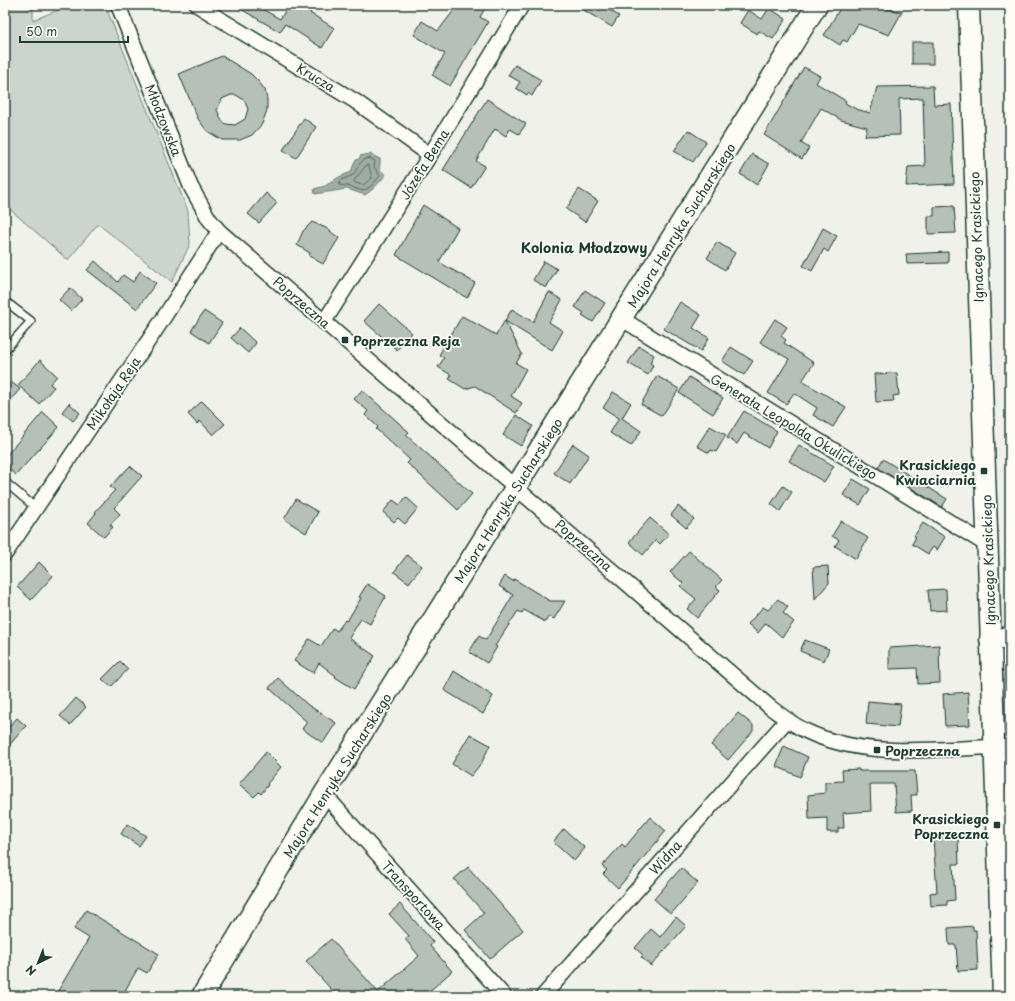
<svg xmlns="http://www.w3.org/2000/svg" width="1015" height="1001" viewBox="0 0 1015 1001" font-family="'Playpen Sans',sans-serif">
	<rect width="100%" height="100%" fill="#f0f1eb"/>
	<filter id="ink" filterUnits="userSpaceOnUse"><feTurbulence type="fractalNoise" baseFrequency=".025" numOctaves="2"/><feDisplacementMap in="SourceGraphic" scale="8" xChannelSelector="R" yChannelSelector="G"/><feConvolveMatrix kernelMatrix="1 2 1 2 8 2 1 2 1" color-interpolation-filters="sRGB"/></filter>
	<g filter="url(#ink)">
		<path fill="#cdd3cd" stroke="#768880" d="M 5,5 L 33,5 L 33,20 L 71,5 L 105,5 L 188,211 L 190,244 L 172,282 L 98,224 L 68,260 L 5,205 Z"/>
		<path fill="#9faca4" stroke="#6c8077" d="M 370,154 L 380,159 C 381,168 376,167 386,175 L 373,189 L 365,195 L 347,189 L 315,194 L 314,189 L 325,186 L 339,177 L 351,172 L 355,161 L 360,158 L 360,156 Z"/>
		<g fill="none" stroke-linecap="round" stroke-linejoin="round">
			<g stroke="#526961" stroke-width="1">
				<path d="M 369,158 L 375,161 L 374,167 L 380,176 L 371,186 L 363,191 L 348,186 L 339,185 L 341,180 L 353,175 C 359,168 359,159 369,158 Z"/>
				<path d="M 367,165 L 369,166 L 372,178 L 363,185 L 355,183 L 354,181 Z"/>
			</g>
		</g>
		<g fill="#b6bfb8" stroke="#1f3d34" fill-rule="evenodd">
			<path d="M 234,5 L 255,5 L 280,19 L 289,5 L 315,5 L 310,13 L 334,28 L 322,48 L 285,24 L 280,32 Z"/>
			<path d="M 458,5 L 487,5 L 480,17 L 488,22 L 450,86 L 432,75 L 445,54 L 414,35 L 422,21 L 438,31 Z"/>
			<path d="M 575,5 L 601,5 L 619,16 L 612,27 Z"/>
			<path d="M 842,5 L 888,5 L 887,9 L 902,12 L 889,35 L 858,24 L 847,42 L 843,40 L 840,45 L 824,35 Z"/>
			<path d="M 769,8 L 786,19 L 773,39 L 759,31 L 757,34 L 740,23 L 748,10 L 762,19 Z"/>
			<rect x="912" y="42" width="21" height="22"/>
			<path d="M 222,56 L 251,74 L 258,81 L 265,90 L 267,99 L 267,110 L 262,124 L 252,135 L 240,140 L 222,140 L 207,131 L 198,119 L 179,74 ZM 231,95 L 236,95 L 244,100 L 248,109 L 245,119 L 235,125 L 226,124 L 222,121 L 217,110 L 222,99 Z"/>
			<path d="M 515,65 L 541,80 L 532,96 L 528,93 L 527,95 L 516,88 L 520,82 L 508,75 Z"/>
			<path d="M 804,67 L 820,76 L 816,83 L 846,101 L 845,103 L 856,109 L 870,113 L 877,87 L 933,86 L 934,105 L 951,104 L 954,184 L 906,186 L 908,167 L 925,166 L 923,98 L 899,99 L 900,135 L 865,136 L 867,127 L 841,120 L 821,108 L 801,143 L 809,148 L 802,159 L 764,135 Z"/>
			<path d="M 487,99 L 526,124 L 519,134 L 510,129 L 506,136 L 495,129 L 476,161 L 485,166 L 471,188 L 443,170 Z"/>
			<path d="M 304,118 L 316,127 L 296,158 L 283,150 Z"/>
			<path d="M 688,130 L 706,142 L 693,162 L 674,151 Z"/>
			<path d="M 752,154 L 769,164 L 757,185 L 740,174 Z"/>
			<path d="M 579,189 L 598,201 L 585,222 L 566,209 Z"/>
			<path d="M 266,193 L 277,203 L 259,223 L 248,214 Z"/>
			<path d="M 423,205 L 458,228 L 439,262 L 475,283 L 467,298 L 396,255 Z"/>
			<path d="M 954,206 L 956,233 L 928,234 L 928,216 L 934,216 L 934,207 Z"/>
			<path d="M 312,222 L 326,228 L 339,238 L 323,264 L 309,256 L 310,253 L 297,245 L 303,231 Z"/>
			<path d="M 823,228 L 837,236 L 828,252 L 824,249 L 812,271 L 803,266 Z"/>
			<path d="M 717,242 L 735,253 L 725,270 L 707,258 Z"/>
			<path d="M 948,252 L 948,263 L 907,264 L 906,254 Z"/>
			<path d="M 95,261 L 118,282 L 123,275 L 133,282 L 140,271 L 156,283 L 137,309 L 87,270 Z"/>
			<path d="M 544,261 L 557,269 L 546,288 L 533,280 Z"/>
			<path d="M 70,288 L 82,299 L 71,311 L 59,300 Z"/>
			<path d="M 585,290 L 605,303 L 593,322 L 582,315 L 584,313 L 575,307 Z"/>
			<path d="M 549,292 L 562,300 L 549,322 L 563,331 L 552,350 L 505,321 L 522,354 L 516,363 L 526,369 L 511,396 L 522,403 L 516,413 L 475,386 L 465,389 L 449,379 L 451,375 L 438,367 L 444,358 L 439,355 L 462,316 L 496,335 L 512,309 L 533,322 Z"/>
			<path d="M 680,302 L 701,315 L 693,328 L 709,338 L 701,351 L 664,329 Z"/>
			<path d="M 379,304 L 412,333 L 397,350 L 364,321 Z"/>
			<path d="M 204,311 L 222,323 L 209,343 L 191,331 Z"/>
			<path d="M 775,319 L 787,327 L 781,336 L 786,340 L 784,343 L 814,363 L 802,381 L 846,407 L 833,427 L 813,415 L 817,408 L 794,393 L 786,404 L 768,393 L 789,359 L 760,342 Z"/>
			<path d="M 240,328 L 256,343 L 248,353 L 231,338 Z"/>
			<path d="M 639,346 L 654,355 L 650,363 L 653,365 L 648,375 L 628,363 Z"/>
			<path d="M 731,347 L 753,361 L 744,375 L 722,361 Z"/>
			<path d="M 40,360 L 57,376 L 50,384 L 54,387 L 39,404 L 18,385 Z"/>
			<path d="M 897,373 L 899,395 L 893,396 L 894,401 L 876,402 L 874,374 Z"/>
			<path d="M 657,376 L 679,389 L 662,416 L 641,404 Z"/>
			<path d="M 689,377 L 723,398 L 713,414 L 679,393 Z"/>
			<path d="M 11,382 L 20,389 L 5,407 L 5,389 Z"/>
			<path d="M 362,390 L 409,432 L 406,435 L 472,494 L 458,510 L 407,463 L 410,460 L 376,429 L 378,427 L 365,415 L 368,411 L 354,399 Z"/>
			<path d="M 613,392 L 631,403 L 622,418 L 641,431 L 631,446 L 610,433 L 619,418 L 603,408 Z"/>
			<path d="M 202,401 L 225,424 L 213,435 L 200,421 L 197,424 L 188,414 Z"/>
			<path d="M 69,403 L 80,413 L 73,421 L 62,412 Z"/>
			<path d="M 744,411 L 777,431 L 768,448 L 744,433 L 737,444 L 727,438 Z"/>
			<path d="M 43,412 L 59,427 L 16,475 L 5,466 L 5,457 Z"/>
			<path d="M 516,415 L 533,426 L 521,446 L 503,435 Z"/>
			<path d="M 710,426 L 726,435 L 716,452 L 711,450 L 709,453 L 697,446 Z"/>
			<path d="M 573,444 L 589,455 L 570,484 L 554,473 Z"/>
			<path d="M 799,445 L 834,466 L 824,482 L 789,461 Z"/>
			<path d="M 883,459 L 947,499 L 942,507 L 878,468 Z"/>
			<path d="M 130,466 L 142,476 L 114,508 L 120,514 L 110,525 L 113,527 L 104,537 L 88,523 L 96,513 L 95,512 L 115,490 L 110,487 Z"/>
			<path d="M 853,479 L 870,489 L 860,505 L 843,495 Z"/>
			<path d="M 783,486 L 792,492 L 780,511 L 771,504 Z"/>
			<path d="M 406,497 L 418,508 L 405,524 L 398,518 L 394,522 L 383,512 L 393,500 L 400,505 Z"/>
			<path d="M 296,499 L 318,512 L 306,533 L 284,519 Z"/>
			<path d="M 678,506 L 694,519 L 686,528 L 671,515 Z"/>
			<path d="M 650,518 L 669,534 L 660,544 L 656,540 L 643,555 L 629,542 Z"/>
			<path d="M 841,521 L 868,538 L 856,559 L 835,546 L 839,540 L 832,536 Z"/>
			<path d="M 923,523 L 945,537 L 937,550 L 933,547 L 928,554 L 912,544 L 916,537 L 914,536 Z"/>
			<path d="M 689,551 L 722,580 L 716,587 L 720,590 L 697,618 L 687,609 L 696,599 L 680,586 L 683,583 L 670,572 Z"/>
			<path d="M 407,555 L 422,566 L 409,583 L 394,572 Z"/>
			<path d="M 39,562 L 53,576 L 31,600 L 17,587 Z"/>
			<path d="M 828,566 L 829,583 L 815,599 L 813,567 Z"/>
			<path d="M 505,576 L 513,581 L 514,579 L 550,601 L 565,601 L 554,619 L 549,616 L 545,622 L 524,610 L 522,613 L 518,611 L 495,646 L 497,647 L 487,663 L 469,652 L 479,636 L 486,640 L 513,595 L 499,586 Z"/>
			<path d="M 367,584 L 386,596 L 370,624 L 361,619 L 349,638 L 375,656 L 354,689 L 335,677 L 336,676 L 319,663 L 313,673 L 294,661 L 309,639 L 321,646 L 333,628 L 337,631 L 345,620 L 347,621 L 361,598 L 359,597 Z"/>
			<path d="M 946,589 L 947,610 L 930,611 L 928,590 Z"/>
			<path d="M 778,599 L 788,607 L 783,613 L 794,622 L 782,637 L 766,623 L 758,633 L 748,624 L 763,607 L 768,610 Z"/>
			<path d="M 805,640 L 829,649 L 824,661 L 800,651 Z"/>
			<path d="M 939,645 L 940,683 L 918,684 L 917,668 L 889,669 L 889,648 Z"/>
			<path d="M 120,661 L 128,669 L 111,687 L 102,679 Z"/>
			<path d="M 454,671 L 493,696 L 483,714 L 444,690 Z"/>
			<path d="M 278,678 L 308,705 L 336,723 L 323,743 L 302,729 L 307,722 L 269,688 Z"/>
			<path d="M 968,692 L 970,725 L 945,726 L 943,694 Z"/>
			<path d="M 76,698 L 86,707 L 70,725 L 60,716 Z"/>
			<path d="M 868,701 L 901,704 L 898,727 L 866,724 Z"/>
			<path d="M 738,713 L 753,725 L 753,731 L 728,760 L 711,745 Z"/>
			<path d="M 17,718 L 26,726 L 5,750 L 5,731 Z"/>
			<path d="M 470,734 L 490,745 L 482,762 L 471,776 L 452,764 Z"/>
			<path d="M 784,746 L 808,757 L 800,777 L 776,766 Z"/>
			<path d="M 266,752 L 281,767 L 267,784 L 268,785 L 261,794 L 259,792 L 254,797 L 239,784 Z"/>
			<path d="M 859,769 L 859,771 L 915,771 L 917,795 L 911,795 L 912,811 L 896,812 L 894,784 L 870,784 L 871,811 L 843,813 L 844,828 L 838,828 L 838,832 L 827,832 L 827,818 L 809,819 L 808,795 L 825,793 L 825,782 L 843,781 L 842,770 Z"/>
			<path d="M 650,817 L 666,831 L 618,888 L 603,874 L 607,870 L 602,866 L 622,844 L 625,847 Z"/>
			<path d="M 127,824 L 146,836 L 139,846 L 121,834 Z"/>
			<path d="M 564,829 L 585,848 L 574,861 L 553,842 Z"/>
			<path d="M 958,837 L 959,864 L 953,864 L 955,900 L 947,901 L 947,905 L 931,906 L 930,893 L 937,892 L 933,838 Z"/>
			<path d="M 468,867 L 523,930 L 490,959 L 465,930 L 484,913 L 454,879 Z"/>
			<path d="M 681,868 L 698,883 L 671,914 L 654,899 Z"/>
			<path d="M 400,904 L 433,942 L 430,946 L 452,971 L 424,996 L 337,996 L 306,961 L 331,939 L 378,992 L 419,956 L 405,939 L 409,936 L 389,914 Z"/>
			<path d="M 86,910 L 159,954 L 147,973 L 138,968 L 122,996 L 55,996 L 89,938 L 74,929 Z"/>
			<path d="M 676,917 L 686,926 L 651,966 L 641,957 L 643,955 L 635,948 L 651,929 L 660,937 Z"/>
			<path d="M 973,926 L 973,930 L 976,930 L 978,970 L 958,971 L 956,945 L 949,945 L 948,928 Z"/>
		</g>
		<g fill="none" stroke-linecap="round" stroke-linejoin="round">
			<defs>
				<g id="lane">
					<path d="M 5,301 L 31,321 L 5,350"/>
					<path d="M 5,482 L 36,508"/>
				</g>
				<g id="street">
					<path d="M 118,5 L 191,187 L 209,219 L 219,231 L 771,708 C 782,716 793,725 806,731 C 864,759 932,749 994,747"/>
					<path d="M 197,5 L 355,101 L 430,155"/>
					<path d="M 622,319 L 987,545"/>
					<path d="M 324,322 L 430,155 L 522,5"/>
					<path d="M 5,554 L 159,325 L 219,231"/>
					<path d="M 324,794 L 504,996"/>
					<path d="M 543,996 L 787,720"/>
				</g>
				<g id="secondary">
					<path d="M 969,5 L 1003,996"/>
					<path d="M 990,639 L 1010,638"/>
					<path d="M 202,996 L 324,794 L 817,5"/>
				</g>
			</defs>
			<use href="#lane" stroke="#1f3d34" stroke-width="10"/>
			<use href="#street" stroke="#1f3d34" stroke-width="17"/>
			<use href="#secondary" stroke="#1f3d34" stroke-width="23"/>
			<use href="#lane" stroke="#fdfcf7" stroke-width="7"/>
			<use href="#street" stroke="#fdfcf7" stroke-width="14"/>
			<use href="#secondary" stroke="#fdfcf7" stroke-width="20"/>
		</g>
	</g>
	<g fill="#1f3d34" stroke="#fdfcf7" stroke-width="1.5">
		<rect x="341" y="336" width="8" height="8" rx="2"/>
		<rect x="980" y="467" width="8" height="8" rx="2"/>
		<rect x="873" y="746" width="8" height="8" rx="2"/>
		<rect x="993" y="821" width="8" height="8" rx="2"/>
	</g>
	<g text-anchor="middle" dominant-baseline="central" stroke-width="3.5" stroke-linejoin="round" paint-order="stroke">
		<g font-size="13" fill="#1f3d34" stroke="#fdfcf7">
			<text transform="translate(316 77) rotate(31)">Krucza</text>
			<text transform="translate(164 120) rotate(68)">Młodzowska</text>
			<text transform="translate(424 164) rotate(-58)">Józefa Bema</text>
			<text transform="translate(681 225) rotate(-58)">Majora Henryka Sucharskiego</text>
			<text transform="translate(976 237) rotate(-92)">Ignacego Krasickiego</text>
			<text transform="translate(302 302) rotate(41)">Poprzeczna</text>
			<text transform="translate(113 393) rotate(-56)">Mikołaja Reja</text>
			<text transform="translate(794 426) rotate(31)">Generała Leopolda Okulickiego</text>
			<text transform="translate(508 500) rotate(-58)">Majora Henryka Sucharskiego</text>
			<text transform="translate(584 545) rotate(41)">Poprzeczna</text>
			<text transform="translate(988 560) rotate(-92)">Ignacego Krasickiego</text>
			<text transform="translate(337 775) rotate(-58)">Majora Henryka Sucharskiego</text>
			<text transform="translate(665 857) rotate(-48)">Widna</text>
			<text transform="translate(414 895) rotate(48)">Transportowa</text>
		</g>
		<g font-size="13" font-weight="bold" fill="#1f3d34" stroke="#fdfcf7" text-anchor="start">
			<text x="353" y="340">Poprzeczna Reja</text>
			<text x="976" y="464" text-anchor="end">Krasickiego<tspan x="976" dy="15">Kwiaciarnia</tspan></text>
			<text x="885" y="750">Poprzeczna</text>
			<text x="989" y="818" text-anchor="end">Krasickiego<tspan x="989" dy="15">Poprzeczna</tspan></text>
		</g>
		<g font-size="14" font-weight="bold" fill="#1f3d34" stroke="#fdfcf7">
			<text x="584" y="247">Kolonia Młodzowy</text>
		</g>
	</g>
	<rect width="1015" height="1001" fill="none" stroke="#fdfcf7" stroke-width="20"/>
	<rect x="10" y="10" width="995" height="981" fill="none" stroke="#1f3d34" stroke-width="1.5" filter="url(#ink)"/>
	<g transform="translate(38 963) rotate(223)" stroke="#fdfcf7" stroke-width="3" paint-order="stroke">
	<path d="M0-3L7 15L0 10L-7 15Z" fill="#1f3d34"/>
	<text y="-6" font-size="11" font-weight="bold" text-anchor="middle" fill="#1f3d34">N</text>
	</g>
	<path d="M20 36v6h108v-6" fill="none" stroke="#1f3d34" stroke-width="2"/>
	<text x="26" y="36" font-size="12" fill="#1f3d34" stroke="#fdfcf7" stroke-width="3" paint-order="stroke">50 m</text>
</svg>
